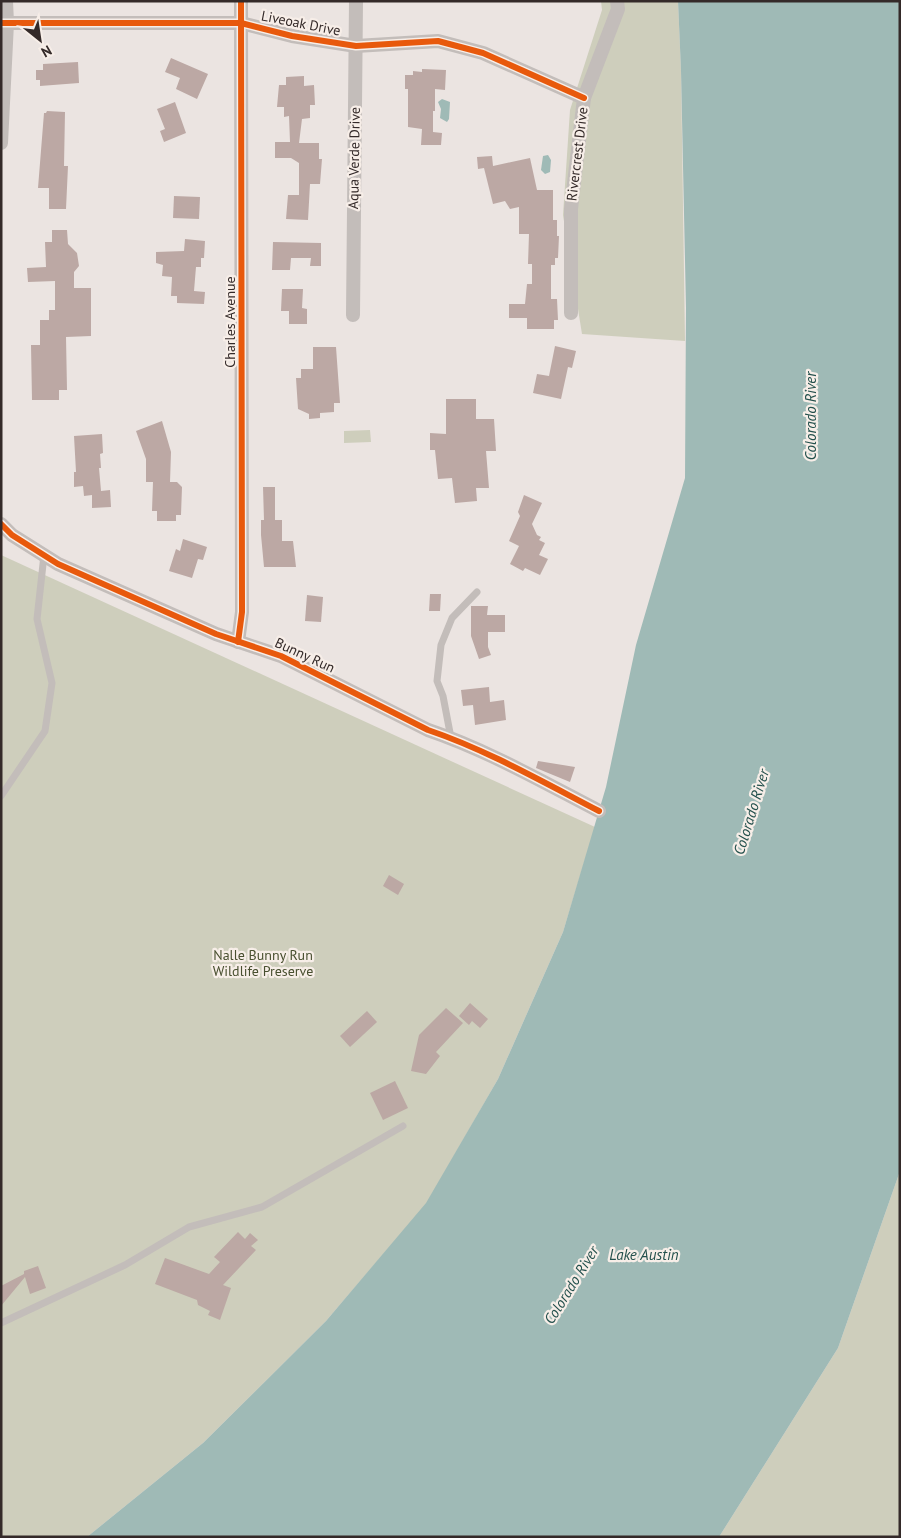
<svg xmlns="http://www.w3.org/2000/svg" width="901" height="1538" viewBox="0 0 901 1538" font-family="'PT Sans',sans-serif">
	<rect width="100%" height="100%" fill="#ebe4e1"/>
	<g fill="#cecebc">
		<path d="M 601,1 L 678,1 L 681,71 L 685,341 L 582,334 L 563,215 L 570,110 L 602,10 Z"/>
		<path d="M 370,430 L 371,442 L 344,443 L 344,431 Z"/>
		<path d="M 1,555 L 595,827 L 563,932 L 498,1079 L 427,1203 L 326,1321 L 203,1443 L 87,1537 L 1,1537 Z"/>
		<path d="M 900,1171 L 900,1537 L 719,1537 L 838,1348 Z"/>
	</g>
	<g fill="#9fbab6">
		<path d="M 678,1 L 900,1 L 900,1171 L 838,1348 L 719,1537 L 87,1537 L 203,1443 L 326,1321 L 426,1203 L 498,1079 L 563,932 L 606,787 L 636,645 L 685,478 L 686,308 L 681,71 Z"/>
		<path d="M 442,99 L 450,102 L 449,119 L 447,122 L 440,118 L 441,109 L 438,102 Z"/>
		<path d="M 548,155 L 551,160 L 550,172 L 545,174 L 541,170 L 543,156 Z"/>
	</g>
	<g fill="#bca8a4">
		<path d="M 171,58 L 208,74 L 197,99 L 176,89 L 180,78 L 165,72 Z"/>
		<path d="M 78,62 L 79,83 L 40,86 L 40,80 L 36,80 L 36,70 L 43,70 L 43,64 Z"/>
		<path d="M 422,69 L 446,70 L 445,90 L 435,89 L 435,111 L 433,111 L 433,132 L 442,133 L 441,145 L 421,145 L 422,129 L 408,127 L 408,89 L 405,89 L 405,75 L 413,75 L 413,71 L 422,72 Z"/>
		<path d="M 304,76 L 304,86 L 314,85 L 315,105 L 310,105 L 310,118 L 302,119 L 299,143 L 319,143 L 319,159 L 322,159 L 320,184 L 310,184 L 308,220 L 286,219 L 288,195 L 299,195 L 299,163 L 291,158 L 275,158 L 275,142 L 290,142 L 289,116 L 284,117 L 284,107 L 277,107 L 279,85 L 286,85 L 286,77 Z"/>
		<path d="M 175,102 L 186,133 L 164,142 L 160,131 L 165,129 L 157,109 Z"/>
		<path d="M 47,111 L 65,112 L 64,166 L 68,166 L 66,209 L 49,209 L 49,188 L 38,188 L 44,113 L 46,113 Z"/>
		<path d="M 492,156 L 493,166 L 530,158 L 537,190 L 553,190 L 553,220 L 557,220 L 557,236 L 559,236 L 558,258 L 555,258 L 555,265 L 551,265 L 551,299 L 557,299 L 558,320 L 554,320 L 554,329 L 527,329 L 527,318 L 509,318 L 509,304 L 525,304 L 527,284 L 532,284 L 532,264 L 528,264 L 529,234 L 519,234 L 519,207 L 510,209 L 505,201 L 493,204 L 484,168 L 478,169 L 477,157 Z"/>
		<path d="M 174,196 L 200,197 L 199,219 L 173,218 Z"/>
		<path d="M 52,230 L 67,230 L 68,244 L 77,253 L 79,266 L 74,272 L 74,288 L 91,288 L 91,336 L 66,337 L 67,390 L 59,390 L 59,400 L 32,400 L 31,345 L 40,345 L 40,320 L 49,320 L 49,310 L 55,310 L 55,281 L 28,282 L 27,268 L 46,267 L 45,242 L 52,242 Z"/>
		<path d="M 185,239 L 205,241 L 204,258 L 201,258 L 201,267 L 196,267 L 194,291 L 205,292 L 204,304 L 177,303 L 177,296 L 171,296 L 172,277 L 162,276 L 163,265 L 156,263 L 156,252 L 184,251 Z"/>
		<path d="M 273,242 L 321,243 L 321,266 L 310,266 L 311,258 L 291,258 L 290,270 L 272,270 Z"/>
		<path d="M 282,289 L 303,289 L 302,308 L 307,309 L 307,324 L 289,324 L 289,311 L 281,311 Z"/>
		<path d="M 555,346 L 576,351 L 572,368 L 568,367 L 561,399 L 533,393 L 537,374 L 549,376 Z"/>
		<path d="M 313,347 L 336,347 L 340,403 L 334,403 L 334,412 L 320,413 L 320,418 L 309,419 L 309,414 L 298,409 L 296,378 L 301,378 L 301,369 L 313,369 Z"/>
		<path d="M 446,399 L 476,399 L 476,419 L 494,419 L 496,451 L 486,451 L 489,488 L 476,488 L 477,501 L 455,503 L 452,478 L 438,479 L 435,450 L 430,450 L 430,433 L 446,434 Z"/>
		<path d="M 162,421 L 171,452 L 170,482 L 177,482 L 182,487 L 181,515 L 176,515 L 176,521 L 157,521 L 157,511 L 152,511 L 153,482 L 146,482 L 146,459 L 136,431 Z"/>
		<path d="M 102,434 L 103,453 L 100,454 L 101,468 L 99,468 L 101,491 L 110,490 L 111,507 L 92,508 L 92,495 L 84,496 L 83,486 L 74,487 L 74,472 L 76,472 L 74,436 Z"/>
		<path d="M 263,487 L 275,487 L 275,520 L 282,520 L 282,541 L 293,541 L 296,567 L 264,567 L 261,535 L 261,520 L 264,520 Z"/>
		<path d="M 524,495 L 542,503 L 532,524 L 537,535 L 541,537 L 539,540 L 545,543 L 539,555 L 548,559 L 540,575 L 525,568 L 523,571 L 510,564 L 519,546 L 509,541 L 520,516 L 518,512 Z"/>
		<path d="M 183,539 L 207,547 L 203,560 L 198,559 L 192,578 L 169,571 L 176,549 L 180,551 Z"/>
		<path d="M 430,594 L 441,594 L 440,611 L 429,611 Z"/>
		<path d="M 307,595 L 323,597 L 321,622 L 305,621 Z"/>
		<path d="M 471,606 L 488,606 L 487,615 L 505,615 L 505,632 L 488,632 L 488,647 L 491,655 L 479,659 L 471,636 Z"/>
		<path d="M 489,687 L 490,702 L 504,700 L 506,720 L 475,725 L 473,705 L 463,706 L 461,690 Z"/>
		<path d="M 538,761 L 575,767 L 570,782 L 536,768 Z"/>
		<path d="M 389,875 L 404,884 L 398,895 L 383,886 Z"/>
		<path d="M 470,1003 L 488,1019 L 480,1028 L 472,1021 L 469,1025 L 459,1016 Z"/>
		<path d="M 446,1008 L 463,1023 L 436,1052 L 440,1056 L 426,1074 L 411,1071 L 419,1035 Z"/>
		<path d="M 367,1011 L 377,1022 L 350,1047 L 340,1036 Z"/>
		<path d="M 395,1081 L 408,1108 L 383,1120 L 370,1093 Z"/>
		<path d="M 238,1232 L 245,1239 L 250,1233 L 258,1240 L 251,1246 L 256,1250 L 223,1285 L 231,1288 L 220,1320 L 208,1315 L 210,1311 L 198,1305 L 197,1300 L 155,1284 L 165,1258 L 209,1274 L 220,1262 L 214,1257 Z"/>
		<path d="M 38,1266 L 46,1288 L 30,1294 L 25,1277 L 1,1306 L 1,1286 L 24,1274 L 24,1271 Z"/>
	</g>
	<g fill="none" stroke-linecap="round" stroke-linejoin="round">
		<g stroke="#c3bdba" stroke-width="7">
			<path d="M 451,738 L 443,696 L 437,681 L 441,645 L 452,618 L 477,592"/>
			<path d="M 1,796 L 45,731 L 52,683 L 37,619 L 44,555"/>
			<path d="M 1,1323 L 125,1265 L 189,1227 L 262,1207 L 403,1126"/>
		</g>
		<g stroke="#c3bdba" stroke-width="14">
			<path d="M 1,23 L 241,23 L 292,36 L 356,46 L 438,41 L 483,53 L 584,98"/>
			<path d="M 1,143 L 7,23 L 6,1"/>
			<path d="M 571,313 L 571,209 L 584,98 L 618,9 L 617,1"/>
			<path d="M 353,315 L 356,1"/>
			<path d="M 1,524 L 12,535 L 58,564 L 216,634 L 281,656 L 428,730 C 487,750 543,782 599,811"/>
			<path d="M 238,642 L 242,612 L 241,1"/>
		</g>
		<defs>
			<g id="cycleway">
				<path d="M 1,23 L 241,23 L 292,36 L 356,46 L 438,41 L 483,53 L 584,98"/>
				<path d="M 1,524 L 12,535 L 58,564 L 216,634 L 281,656 L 428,730 C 487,750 543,782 599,811"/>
				<path d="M 238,642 L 242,612 L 241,1"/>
			</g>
		</defs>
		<use href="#cycleway" stroke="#f7eee8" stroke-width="9"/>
		<use href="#cycleway" stroke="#e8590c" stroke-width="6"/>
	</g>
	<g text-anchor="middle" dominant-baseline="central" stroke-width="4.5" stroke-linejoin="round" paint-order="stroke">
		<g font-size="14" fill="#342a29" stroke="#f7eee8">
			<text transform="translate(301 23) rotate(11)">Liveoak Drive</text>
			<text transform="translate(577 154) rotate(-83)">Rivercrest Drive</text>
			<text transform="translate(354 158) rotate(-89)">Aqua Verde Drive</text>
			<text transform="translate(230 322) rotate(-90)">Charles Avenue</text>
			<text transform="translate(305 655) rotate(25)">Bunny Run</text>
		</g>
		<g font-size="14" fill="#484f2f" stroke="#f7eee8">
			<text x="263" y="955">Nalle Bunny Run<tspan x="263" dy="16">Wildlife Preserve</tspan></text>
		</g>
		<g font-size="15" font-style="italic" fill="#23504c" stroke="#f7eee8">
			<text transform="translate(810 416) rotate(-90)">Colorado River</text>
			<text transform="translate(751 812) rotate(-73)">Colorado River</text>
			<text x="644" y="1254">Lake Austin</text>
			<text transform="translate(571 1285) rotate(-58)">Colorado River</text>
		</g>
	</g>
	<rect width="901" height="1538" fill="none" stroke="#342a29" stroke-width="5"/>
	<g transform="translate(40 40) rotate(150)" stroke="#f7eee8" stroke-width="4" paint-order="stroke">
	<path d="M0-4L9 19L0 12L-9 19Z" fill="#342a29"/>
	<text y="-8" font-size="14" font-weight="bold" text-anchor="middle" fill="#342a29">N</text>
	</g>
</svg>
